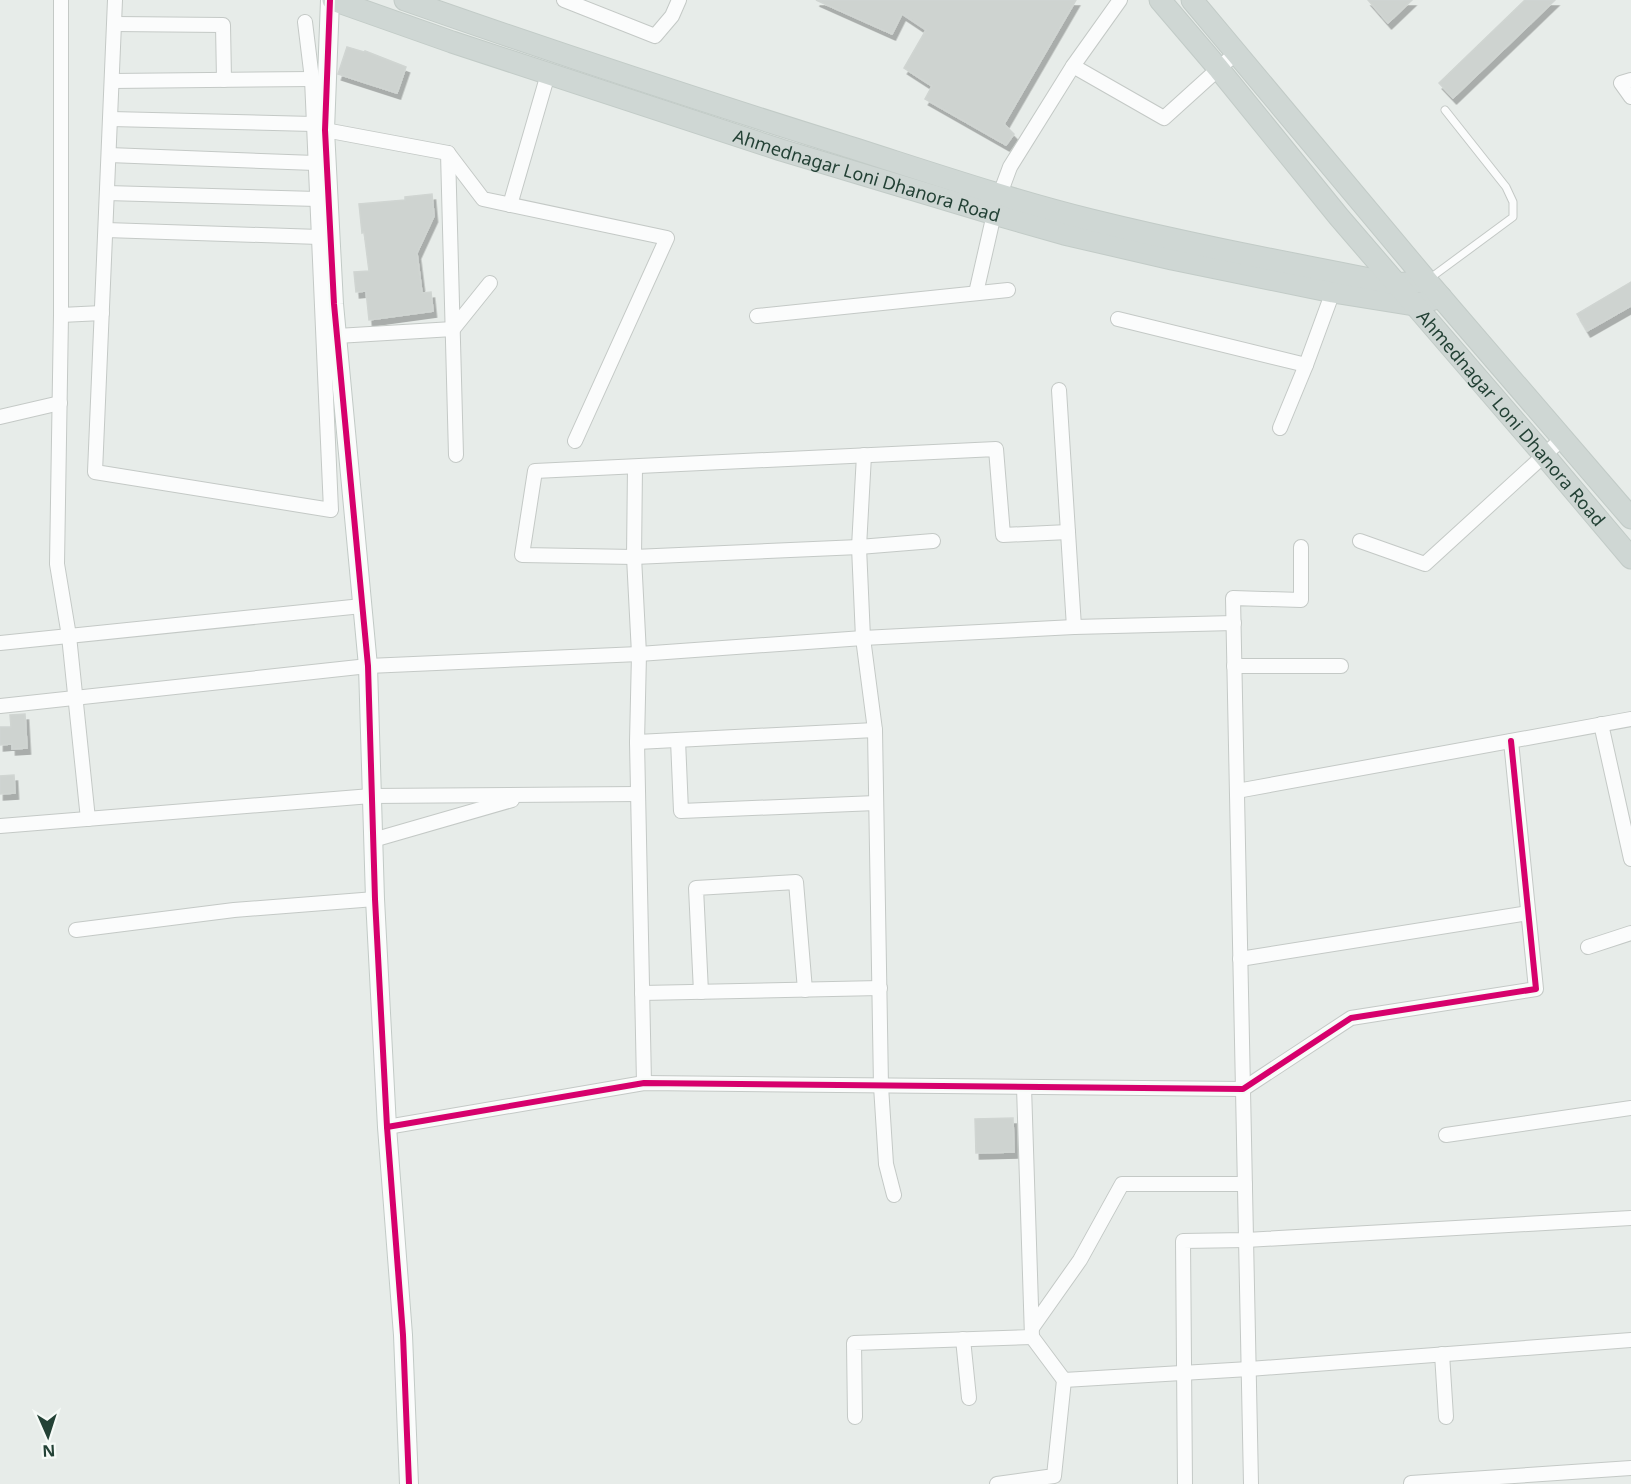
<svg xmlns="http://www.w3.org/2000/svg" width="1631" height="1484" viewBox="0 0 1631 1484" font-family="'Noto Sans',sans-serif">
	<defs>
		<filter id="shadow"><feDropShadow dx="3.5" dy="6" stdDeviation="0" flood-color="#0004"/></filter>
	</defs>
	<rect width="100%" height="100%" fill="#e7ece9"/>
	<g fill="#ced3d0" stroke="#d0d5d2" stroke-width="1.5" filter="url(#shadow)">
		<path d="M 816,0 L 1076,0 L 1004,124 L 1014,134 L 1006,145 L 925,99 L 932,86 L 904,68 L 926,30 L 902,14 L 892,34 Z"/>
		<path d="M 1368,0 L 1412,0 L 1388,23 Z"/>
		<path d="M 1525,0 L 1555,0 L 1453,98 L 1439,83 Z"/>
		<path d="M 347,47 L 364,52 L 365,51 L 406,67 L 397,93 L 338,74 Z"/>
		<path d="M 432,194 L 434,216 L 417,253 L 422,293 L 431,292 L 433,311 L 369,320 L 366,291 L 356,292 L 354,272 L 369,271 L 364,232 L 362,233 L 359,204 L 405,200 L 405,197 Z"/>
		<path d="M 1631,282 L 1631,306 L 1587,331 L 1577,314 Z"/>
		<path d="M 25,714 L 27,748 L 12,749 L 12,744 L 0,745 L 0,727 L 11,727 L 10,715 Z"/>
		<path d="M 14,775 L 15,793 L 0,794 L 0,776 Z"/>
		<path d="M 1013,1118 L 1014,1152 L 976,1153 L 975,1119 Z"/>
	</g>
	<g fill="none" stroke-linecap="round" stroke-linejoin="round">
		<defs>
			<path id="lane" d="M 1429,279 L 1513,217 L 1513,202 L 1506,187 L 1445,110"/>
			<g id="street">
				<path d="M 61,0 L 61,315 L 57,564 L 69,636 L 88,819"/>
				<path d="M 115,0 L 95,472 L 331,510 L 312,79 L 305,22"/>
				<path d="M 564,0 L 655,36 L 672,16 L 679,0"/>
				<path d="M 115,24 L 223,25 L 224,80"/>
				<path d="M 1073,66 L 1164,118 L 1237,52"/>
				<path d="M 1631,80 L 1621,83 L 1631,97"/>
				<path d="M 112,81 L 312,79"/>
				<path d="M 111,119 L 313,124"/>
				<path d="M 325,130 L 448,153 L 456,455"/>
				<path d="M 448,153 L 483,199 L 667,238 L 575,441"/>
				<path d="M 109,155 L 315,163"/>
				<path d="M 107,193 L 317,199"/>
				<path d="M 1000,194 L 1010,167 L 1073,66 L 1120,0"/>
				<path d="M 510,205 L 548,74"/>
				<path d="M 106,230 L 319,237"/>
				<path d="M 976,293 L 994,214"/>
				<path d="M 61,315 L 102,313"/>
				<path d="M 757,316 L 1008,290"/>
				<path d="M 1118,319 L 1306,365"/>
				<path d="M 337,336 L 453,329 L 490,283"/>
				<path d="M 1059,390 L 1074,627"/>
				<path d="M 0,417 L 60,403"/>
				<path d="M 1280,428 L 1306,365 L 1335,286"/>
				<path d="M 864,455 L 859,547 L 863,638 L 875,730 L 881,1086 L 886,1164 L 894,1195"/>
				<path d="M 635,467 L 634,557 L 639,654 L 637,742 L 644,1083"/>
				<path d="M 933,541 L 859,547 L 634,557 L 522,555 L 535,471 L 996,449 L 1003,535 L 1068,532"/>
				<path d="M 1360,541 L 1425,564 L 1563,438"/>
				<path d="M 0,643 L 362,606"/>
				<path d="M 1234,666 L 1341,666"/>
				<path d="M 0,706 L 368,666 L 639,654 L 863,638 L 1074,627 L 1234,623"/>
				<path d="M 1601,724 L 1631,859"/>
				<path d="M 678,740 L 681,811 L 876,803"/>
				<path d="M 637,742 L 875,730"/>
				<path d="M 1237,791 L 1631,719"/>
				<path d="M 0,826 L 371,796 L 638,794"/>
				<path d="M 373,840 L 512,800"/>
				<path d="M 76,930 L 234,910 L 375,899"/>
				<path d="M 1588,947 L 1631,933"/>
				<path d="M 1240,959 L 1528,913"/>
				<path d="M 701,992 L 696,888 L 796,882 L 805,990"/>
				<path d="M 642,993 L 880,988"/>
				<path d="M 387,1127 L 644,1083 L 1243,1089 L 1351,1018 L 1536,989 L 1511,741"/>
				<path d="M 1446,1135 L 1631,1108"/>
				<path d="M 1032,1328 L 1080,1260 L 1122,1184 L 1245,1184"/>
				<path d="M 1032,1337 L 1064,1380 L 1249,1369 L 1631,1340"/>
				<path d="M 963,1339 L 969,1398"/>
				<path d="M 1442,1354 L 1446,1417"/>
				<path d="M 855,1417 L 854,1343 L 1032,1337 L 1024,1087"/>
				<path d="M 997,1484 L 1054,1476 L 1064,1380"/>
				<path d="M 1185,1484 L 1183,1241 L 1246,1240 L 1631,1218"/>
				<path d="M 1251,1484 L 1233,598 L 1301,600 L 1301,547"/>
				<path d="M 1411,1484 L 1411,1483 L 1631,1468"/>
			</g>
			<path id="secondary" d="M 330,0 L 325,130 L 334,304 L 368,666 L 375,899 L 387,1127 L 403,1335 L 409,1484"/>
			<g id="primary">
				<path id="s1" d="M 333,0 L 452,42 L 781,150 L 994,214 L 1064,234 L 1172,259 L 1333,292 L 1414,305 L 1441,297"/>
				<path d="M 405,0 C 550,51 696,99 843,145 C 925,171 1007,199 1091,220 C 1192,245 1294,264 1396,284 L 1427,281"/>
				<path id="s2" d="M 1160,0 L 1218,68 L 1339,217 L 1544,455 L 1631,558"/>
				<path d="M 1192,0 L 1427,281 L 1631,518"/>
			</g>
		</defs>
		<use href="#lane" stroke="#c4c9c6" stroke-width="9"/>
		<use href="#street" stroke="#c4c9c6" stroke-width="16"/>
		<use href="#secondary" stroke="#c2cac6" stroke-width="20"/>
		<use href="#primary" stroke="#c2cbc7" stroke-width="23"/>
		<use href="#lane" stroke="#fbfcfc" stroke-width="7"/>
		<use href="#street" stroke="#fbfcfc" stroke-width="14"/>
		<use href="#secondary" stroke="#fbfcfc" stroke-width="18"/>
		<use href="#primary" stroke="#cfd7d4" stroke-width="21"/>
		<defs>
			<g id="cycleway">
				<path d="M 330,0 L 325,130 L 334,304 L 368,666 L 375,899 L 387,1127 L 403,1335 L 409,1484"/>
				<path d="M 387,1127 L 644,1083 L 1243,1089 L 1351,1018 L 1536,989 L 1511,741"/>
			</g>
		</defs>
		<use href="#cycleway" stroke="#f6faf7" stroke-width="10"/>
		<use href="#cycleway" stroke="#d6006c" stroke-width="6"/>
	</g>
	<g text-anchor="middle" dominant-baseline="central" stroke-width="5" stroke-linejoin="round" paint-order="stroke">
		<g font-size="18" fill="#234135" stroke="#f6faf7">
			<text stroke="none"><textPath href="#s1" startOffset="562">Ahmednagar Loni Dhanora Road</textPath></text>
			<text stroke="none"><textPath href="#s2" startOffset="546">Ahmednagar Loni Dhanora Road</textPath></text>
		</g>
	</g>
	<g transform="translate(48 1436) rotate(177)" stroke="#f6faf7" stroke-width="4.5" paint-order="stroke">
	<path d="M0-4.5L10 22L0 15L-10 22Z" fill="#234135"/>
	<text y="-9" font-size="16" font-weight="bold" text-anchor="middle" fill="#234135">N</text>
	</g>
</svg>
